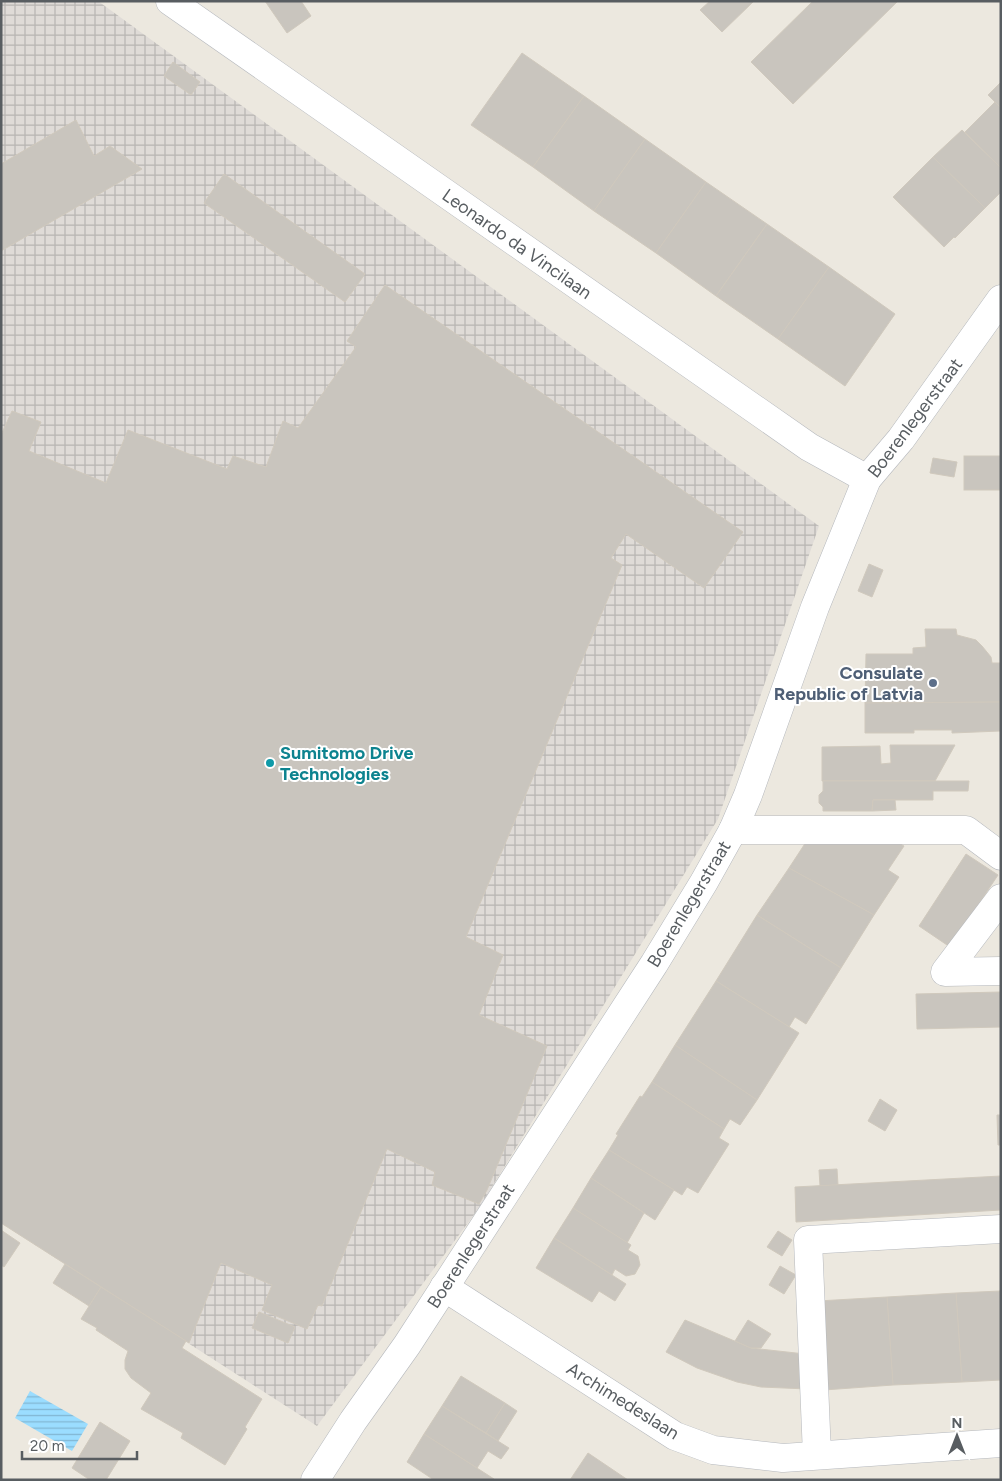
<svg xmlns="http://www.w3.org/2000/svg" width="1002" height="1481" viewBox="0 0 1002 1481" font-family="Figtree,sans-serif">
	<defs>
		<pattern id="industrial-grid" width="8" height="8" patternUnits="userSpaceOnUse" patternTransform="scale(1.25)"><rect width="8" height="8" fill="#dfdbd7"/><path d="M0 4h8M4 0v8" fill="none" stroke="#b8b5b2"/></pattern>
		<pattern id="water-rules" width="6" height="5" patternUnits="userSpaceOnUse" patternTransform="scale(1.25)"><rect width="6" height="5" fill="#9bddff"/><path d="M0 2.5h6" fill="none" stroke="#81b6d2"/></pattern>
	</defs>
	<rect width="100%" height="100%" fill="#ece8df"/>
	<path fill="url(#industrial-grid)" d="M 1,1 L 98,1 L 819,526 L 718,819 L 479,1208 L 317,1426 L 1,1223 Z"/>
	<path fill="url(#water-rules)" d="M 30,1391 L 88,1424 L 72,1451 L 15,1418 Z"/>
	<g fill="#c9c5be" stroke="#d0c9bd">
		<path d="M 265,1 L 301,1 L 311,16 L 287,33 Z"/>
		<path d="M 710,1 L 754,1 L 722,32 L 700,10 Z"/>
		<path d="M 813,1 L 898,1 L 793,104 L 751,62 Z"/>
		<path d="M 522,53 L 584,96 L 533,167 L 471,125 Z"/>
		<path d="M 173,62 L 200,82 L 191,95 L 164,76 Z"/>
		<path d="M 1001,82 L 1001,108 L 988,95 Z"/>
		<path d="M 584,96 L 645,139 L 594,211 L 533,167 Z"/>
		<path d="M 995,102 L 1001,108 L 1001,168 L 965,132 Z"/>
		<path d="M 76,120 L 94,156 L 110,146 L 142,169 L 1,251 L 1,164 Z"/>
		<path d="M 962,130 L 1001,168 L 1001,192 L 985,208 L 933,157 Z"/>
		<path d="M 645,139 L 706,182 L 656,253 L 594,211 Z"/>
		<path d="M 933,157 L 985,208 L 955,238 L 954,237 L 944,247 L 893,197 Z"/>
		<path d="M 224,174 L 365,274 L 345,302 L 204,203 Z"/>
		<path d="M 706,182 L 767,224 L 716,296 L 656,253 Z"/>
		<path d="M 767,224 L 829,267 L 778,339 L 716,296 Z"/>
		<path d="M 829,267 L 895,314 L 845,386 L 778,339 Z"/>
		<path d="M 385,285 L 743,532 L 704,588 L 626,534 L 611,558 L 622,565 L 466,937 L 503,955 L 479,1015 L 547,1046 L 487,1190 L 479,1204 L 432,1185 L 435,1172 L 387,1149 L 322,1306 L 318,1305 L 307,1329 L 262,1310 L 272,1285 L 221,1263 L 189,1343 L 1,1223 L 1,435 L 12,411 L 41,422 L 29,451 L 106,483 L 128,430 L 227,469 L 233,456 L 266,467 L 283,421 L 298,428 L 356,347 L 347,341 Z"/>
		<rect x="964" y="456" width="37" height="34"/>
		<path d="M 933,458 L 957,462 L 954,477 L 930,473 Z"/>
		<path d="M 869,564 L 883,570 L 872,597 L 858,591 Z"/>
		<path d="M 925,629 L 956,629 L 957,635 L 976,640 L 982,646 L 991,657 L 992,663 L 1001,663 L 1001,702 L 865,703 L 866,654 L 913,654 L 913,648 L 926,647 Z"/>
		<path d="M 1000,702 L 1000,731 L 952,733 L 952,730 L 914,730 L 914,733 L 865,733 L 865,703 Z"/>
		<path d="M 890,745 L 955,745 L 935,781 L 822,781 L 822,747 L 880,746 L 881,764 L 891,763 Z"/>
		<path d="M 823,781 L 969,781 L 968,791 L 933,791 L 933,800 L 873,800 L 872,811 L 823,811 L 823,807 L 819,803 L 819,795 L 823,791 Z"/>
		<path d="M 873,800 L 895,800 L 896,810 L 872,811 Z"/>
		<path d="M 891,839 L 904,846 L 888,870 L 899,877 L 874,915 L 789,868 L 806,842 Z"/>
		<path d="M 966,854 L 998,875 L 950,947 L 919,926 Z"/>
		<path d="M 789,868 L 874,915 L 841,968 L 757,915 Z"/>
		<path d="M 757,915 L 841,968 L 806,1024 L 795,1017 L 789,1027 L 716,981 Z"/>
		<path d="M 716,981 L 799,1033 L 757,1100 L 675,1045 Z"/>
		<path d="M 1001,992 L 1001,1027 L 917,1029 L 916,994 Z"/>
		<path d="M 675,1045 L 757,1100 L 740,1125 L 730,1119 L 724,1129 L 652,1082 Z"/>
		<path d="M 652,1082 L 724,1129 L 719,1138 L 729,1144 L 698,1193 L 687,1187 L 682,1195 L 609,1150 L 618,1135 L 616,1134 L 640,1096 L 642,1097 Z"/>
		<path d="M 880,1099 L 897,1110 L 885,1131 L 868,1121 Z"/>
		<path d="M 997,1115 L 1001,1115 L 1001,1145 L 998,1145 Z"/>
		<path d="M 609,1150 L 674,1190 L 655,1220 L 591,1178 Z"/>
		<path d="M 837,1169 L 838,1185 L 820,1186 L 819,1170 Z"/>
		<path d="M 1001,1176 L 1001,1210 L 796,1222 L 795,1187 Z"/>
		<path d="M 591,1178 L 644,1213 L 627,1243 L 573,1208 Z"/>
		<path d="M 573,1208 L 631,1245 L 628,1250 L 638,1256 L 640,1265 L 635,1274 L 626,1276 L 615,1269 L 612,1275 L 554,1238 Z"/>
		<path d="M 1,1230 L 20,1243 L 4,1267 L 1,1265 Z"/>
		<path d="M 778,1231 L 792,1240 L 782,1256 L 767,1247 Z"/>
		<path d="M 554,1238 L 626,1284 L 615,1301 L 599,1291 L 592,1302 L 536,1268 Z"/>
		<path d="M 65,1264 L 101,1287 L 89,1306 L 53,1283 Z"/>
		<path d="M 780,1266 L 796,1275 L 784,1294 L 769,1285 Z"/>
		<path d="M 101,1287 L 186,1341 L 182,1348 L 262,1399 L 245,1427 L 247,1429 L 225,1465 L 181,1438 L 183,1433 L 141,1409 L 151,1393 L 131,1378 L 125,1369 L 125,1360 L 128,1351 L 96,1330 L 97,1328 L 81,1319 Z"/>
		<path d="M 1001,1291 L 1001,1380 L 962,1382 L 956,1293 Z"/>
		<path d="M 956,1293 L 962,1382 L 893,1385 L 887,1297 Z"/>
		<path d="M 887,1297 L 893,1385 L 824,1390 L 818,1301 Z"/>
		<path d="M 259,1312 L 295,1327 L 288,1343 L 252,1328 Z"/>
		<path d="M 685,1320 L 751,1348 L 805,1354 L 807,1389 L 761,1387 L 737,1382 L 697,1368 L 666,1352 Z"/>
		<path d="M 748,1320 L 771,1334 L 761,1348 L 751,1348 L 735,1341 Z"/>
		<path d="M 461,1376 L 505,1403 L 486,1433 L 442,1406 Z"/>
		<path d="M 505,1403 L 517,1411 L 498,1441 L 486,1433 Z"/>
		<path d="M 442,1406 L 509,1448 L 501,1459 L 488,1451 L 477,1468 L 424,1434 Z"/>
		<path d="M 100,1422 L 130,1441 L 106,1480 L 90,1480 L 72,1468 Z"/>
		<path d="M 424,1434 L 494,1479 L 494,1480 L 434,1480 L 407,1462 Z"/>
		<path d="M 588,1453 L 628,1480 L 570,1480 Z"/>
	</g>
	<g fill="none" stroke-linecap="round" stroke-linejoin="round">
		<defs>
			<g id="minor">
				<path d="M 170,1 L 809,447 L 867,479"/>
				<path d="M 733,830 L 966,830 L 1001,856"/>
				<path d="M 1001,898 L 945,972 L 1001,971"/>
				<path d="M 444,1287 L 675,1436 L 713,1450 L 783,1458 L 1001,1443"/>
				<path d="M 817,1455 L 808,1240 L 1001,1229"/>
				<path d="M 315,1480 L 353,1421 L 407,1345 L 654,964 L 704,882 L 733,830 L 748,795 L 815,607 L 867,479 L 901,439 L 1001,299"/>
			</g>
		</defs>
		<use href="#minor" stroke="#b5b8bd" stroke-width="29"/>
		<use href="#minor" stroke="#fff" stroke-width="28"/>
	</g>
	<circle fill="#5c6f8a" stroke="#fff" stroke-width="2" cx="933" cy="683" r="5"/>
	<circle fill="#0f9aa8" stroke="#fff" stroke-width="2" cx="270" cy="763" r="5"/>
	<g text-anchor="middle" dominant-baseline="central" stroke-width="4" stroke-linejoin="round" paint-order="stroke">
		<g font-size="18" fill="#585d61" stroke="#fff">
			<text transform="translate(517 244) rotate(35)">Leonardo da Vincilaan</text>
			<text transform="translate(915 418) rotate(-53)">Boerenlegerstraat</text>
			<text transform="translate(689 904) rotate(-59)">Boerenlegerstraat</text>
			<text transform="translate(471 1246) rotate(-57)">Boerenlegerstraat</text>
			<text transform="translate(623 1401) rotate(32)">Archimedeslaan</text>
		</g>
		<g font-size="18" font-weight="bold" fill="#4e5e75" stroke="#fff" text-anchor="end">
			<text x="923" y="673">Consulate<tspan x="923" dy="21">Republic of Latvia</tspan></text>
		</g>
		<g font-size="18" font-weight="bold" fill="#0d838f" stroke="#fff" text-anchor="start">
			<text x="280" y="753">Sumitomo Drive<tspan x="280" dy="21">Technologies</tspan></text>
		</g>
	</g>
	<rect width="1002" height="1481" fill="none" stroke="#585d61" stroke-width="5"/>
	<g transform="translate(957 1436)" stroke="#ffffff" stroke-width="4" paint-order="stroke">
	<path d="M0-4L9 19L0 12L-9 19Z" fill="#585d61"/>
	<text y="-8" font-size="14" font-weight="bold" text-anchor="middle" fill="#585d61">N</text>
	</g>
	<path d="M22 1451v8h115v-8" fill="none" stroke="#585d61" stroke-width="2.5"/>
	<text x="30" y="1451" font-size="15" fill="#585d61" stroke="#ffffff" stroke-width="4" paint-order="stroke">20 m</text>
</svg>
